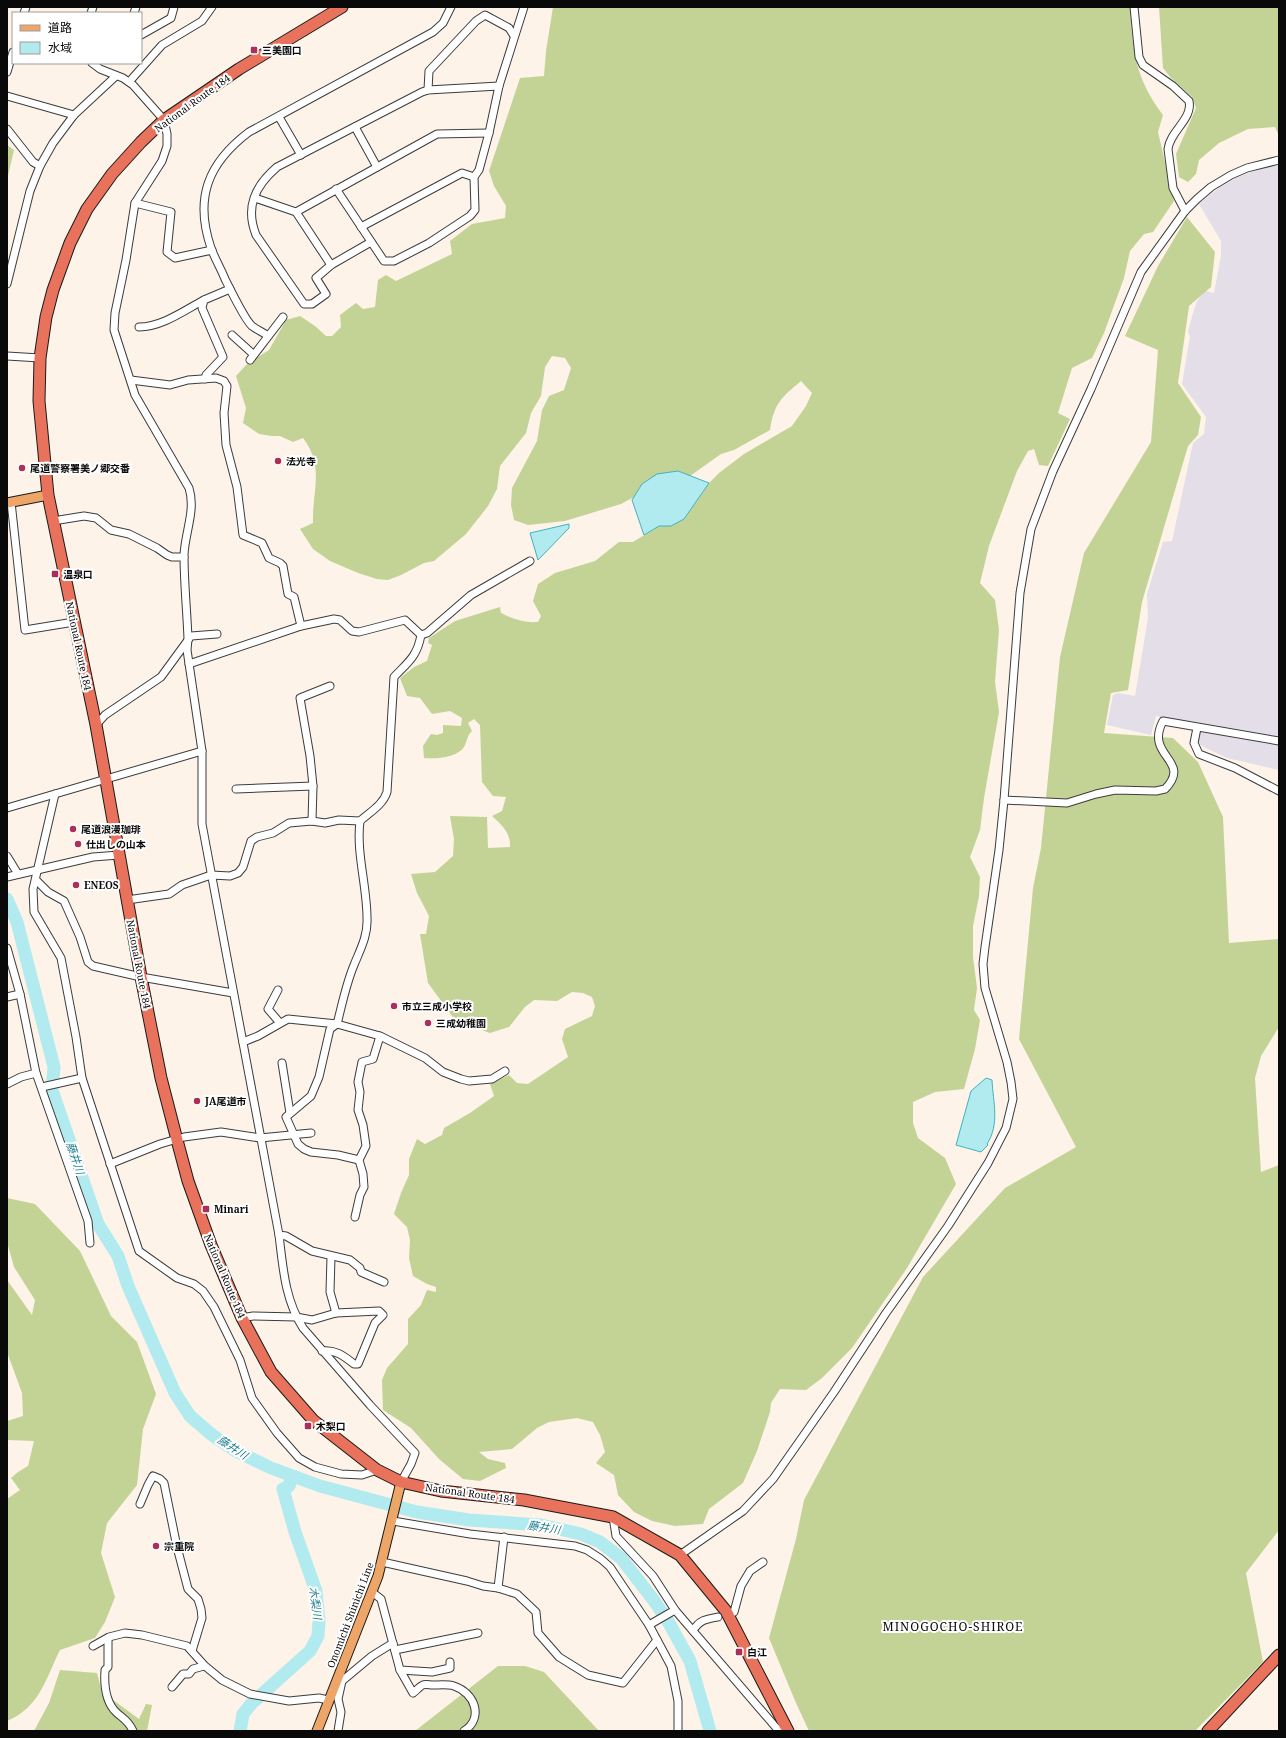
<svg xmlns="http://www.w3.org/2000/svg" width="1286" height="1738" viewBox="0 0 1286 1738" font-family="'Noto Serif','Noto Sans JP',serif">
	<rect width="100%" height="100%" fill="#fdf3e8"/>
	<path fill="#e4dee8" d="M 1279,164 L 1279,770 L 1227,758 L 1208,749 L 1197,743 L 1195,725 L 1156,716 L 1151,735 L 1107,725 L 1113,695 L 1118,693 L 1135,696 L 1148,618 L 1147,594 L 1163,542 L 1172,541 L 1193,443 L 1204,434 L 1206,417 L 1182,384 L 1190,336 L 1188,332 L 1193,313 L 1197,301 L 1205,291 L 1214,293 L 1221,256 L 1221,241 L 1199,204 L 1220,187 L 1236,178 L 1261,168 Z"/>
	<g fill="#c3d396">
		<path d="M 553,7 L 1130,7 C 1133,51 1135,78 1163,115 L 1158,132 L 1174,201 L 1153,232 L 1144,234 L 1130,251 L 1124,278 L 1104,333 L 1092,358 L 1072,368 L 1058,413 L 1070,419 L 1048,466 L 1039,465 L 1034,449 L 1028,451 L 1017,471 L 989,546 L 980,583 L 995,600 L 999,630 L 995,682 L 999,712 L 984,798 L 980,830 L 970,857 L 980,877 L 979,896 L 973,926 L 973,957 L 977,988 L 974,1010 L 980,1020 L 975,1049 L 964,1089 L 935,1092 L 913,1102 L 913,1123 L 918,1138 L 945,1158 L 956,1184 L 907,1268 L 852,1348 L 822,1378 L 806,1390 L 780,1389 L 771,1403 L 770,1412 L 757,1451 L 743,1483 L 709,1509 L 703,1524 L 675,1526 L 652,1521 L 634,1512 L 618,1495 L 614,1475 L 596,1463 L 605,1452 L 600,1435 L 593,1422 L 577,1418 L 549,1422 L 537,1428 L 512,1449 L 479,1452 L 488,1459 L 505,1463 L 506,1468 L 480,1481 L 463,1479 L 439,1459 L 411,1428 L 383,1410 L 382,1380 L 387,1368 L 408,1344 L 408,1319 L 421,1305 L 427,1290 L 436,1292 L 436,1287 L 427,1284 L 413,1276 L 409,1258 L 410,1240 L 407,1227 L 394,1214 L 401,1193 L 409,1175 L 409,1159 L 417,1139 L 425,1144 L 442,1135 L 444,1128 L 470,1113 L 494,1096 L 490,1084 L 509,1075 L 517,1083 L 528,1084 L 568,1057 L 562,1039 L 565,1029 L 592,1016 L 595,1006 L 592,997 L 583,993 L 572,992 L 557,1001 L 534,1000 L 525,1007 L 509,1027 L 490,1033 L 455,1020 L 428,983 L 420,934 L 426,934 L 429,916 L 417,893 L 411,874 L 435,872 L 453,856 L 454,839 L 450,816 L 487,817 L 488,848 L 510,847 C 511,833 502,825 492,816 L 502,811 L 506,797 L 493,796 L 482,782 L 480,725 L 474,719 L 468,723 L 472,731 C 467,736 468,738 465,745 C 459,758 436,759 424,758 L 423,746 L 431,734 L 437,735 L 443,733 L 443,725 L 461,726 L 462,718 L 450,711 L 432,714 L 420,698 L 407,696 L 400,678 L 414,667 L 427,661 L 432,645 L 428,643 L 429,638 L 455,621 L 500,607 L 501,613 C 513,619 524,623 538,622 L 541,616 L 533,601 L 538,584 L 555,573 L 595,561 L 619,542 L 633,542 L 659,526 L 671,526 L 684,519 L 709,483 L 719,473 L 744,454 L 792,426 L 806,406 L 812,393 L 801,381 C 782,397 774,403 770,430 L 734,450 L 721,454 L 690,476 L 678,471 L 642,484 L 634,497 L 621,504 L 565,521 L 528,525 L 514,520 L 511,505 L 512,488 L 537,441 L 542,410 L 549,396 L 564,390 L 571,368 L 565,358 L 552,356 L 545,367 L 541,396 L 531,413 L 526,433 L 500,466 L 497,489 L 488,506 L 466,534 L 434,561 L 424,563 L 401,575 L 388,580 L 377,579 L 358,573 L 330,561 L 313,549 L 300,529 L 313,523 C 312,490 325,467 303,438 L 293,442 L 280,436 L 272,436 L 259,434 L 243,423 L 246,408 L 236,376 L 247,364 L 269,350 L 286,320 L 300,316 L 315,326 L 326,336 L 332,336 L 341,327 L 340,315 L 356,303 L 363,309 L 375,307 L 378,280 L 386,275 L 396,281 L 452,254 L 450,241 L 472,224 L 505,218 L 506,206 L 494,186 L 489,171 L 520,78 L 544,76 L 546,51 Z"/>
		<path d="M 1159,7 L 1279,7 L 1279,136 L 1275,127 L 1248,129 L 1219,143 L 1199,160 L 1196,174 L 1188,182 L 1179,177 L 1176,154 L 1196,108 L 1192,97 L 1171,78 L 1163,68 Z"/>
		<path d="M 7,145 L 14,150 L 7,180 Z"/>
		<path d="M 1187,217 L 1215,252 L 1211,287 L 1189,306 L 1178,383 L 1201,417 L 1198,435 L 1188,446 L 1142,602 L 1128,690 L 1111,693 L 1104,733 L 1173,738 L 1198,762 L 1223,817 L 1229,943 L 1279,939 L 1279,1027 L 1261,1056 L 1255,1078 L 1261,1172 L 1279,1165 L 1279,1530 L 1246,1573 L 1263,1662 L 1195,1731 L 809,1731 L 796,1703 L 769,1638 L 796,1539 L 804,1500 L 923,1277 L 1005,1188 L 1076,1147 L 1019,1039 L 1033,888 L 1041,848 L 1060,657 L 1084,553 L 1151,442 L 1158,350 L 1125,336 L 1158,266 Z"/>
		<path d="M 7,1198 L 35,1204 L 80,1251 L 111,1316 L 137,1342 L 156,1394 L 143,1429 L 137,1485 L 107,1523 L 101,1553 L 115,1597 L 105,1622 L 95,1638 L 60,1650 C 45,1680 40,1707 7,1721 L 7,1499 L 20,1490 L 11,1478 L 18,1472 L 28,1466 L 34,1441 L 8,1440 L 7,1451 L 7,1421 L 23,1416 L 22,1393 L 7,1352 L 7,1280 L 32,1315 L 35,1300 L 14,1267 L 7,1242 Z"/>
		<path d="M 498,1666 L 525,1666 L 544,1672 L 599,1731 L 415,1731 Z"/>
		<path d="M 60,1670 L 97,1673 L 102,1692 L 139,1719 L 146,1704 L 152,1705 L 147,1731 L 34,1731 L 49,1703 Z"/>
	</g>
	<g fill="#b1ebf0" stroke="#3fb3c0">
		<path d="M 678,471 L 709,483 L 684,519 L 671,526 L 659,526 L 644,535 L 632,500 L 642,484 L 657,474 Z"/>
		<path d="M 569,524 L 569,528 L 538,560 L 530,533 Z"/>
		<path d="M 986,1078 L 992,1080 C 993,1102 1000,1124 987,1144 L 988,1145 L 981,1152 L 956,1145 L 971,1091 Z"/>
	</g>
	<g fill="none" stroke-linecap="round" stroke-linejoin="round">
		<g stroke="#b1ebf0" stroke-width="13">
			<path d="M 7,899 L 17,922 L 54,1067 L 52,1090 L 98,1224 L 118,1256 L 128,1286 L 175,1393 L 190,1416 L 211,1434 L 236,1451 L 271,1468 L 320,1486 L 417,1512 L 469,1520 L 541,1525 L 581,1534 L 600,1542 L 621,1558 L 655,1602 L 669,1623 L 690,1661 L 710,1731"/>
			<path d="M 240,1731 L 243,1714 L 251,1704 L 310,1651 L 318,1636 L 319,1621 L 316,1591 L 295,1532 L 283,1489 L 289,1486 L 292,1477"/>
		</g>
		<defs>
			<g id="minor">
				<path d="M 1134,7 L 1139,57 L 1143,65 L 1173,86 L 1189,101 C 1193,119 1170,131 1168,149 L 1173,188 L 1185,211"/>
				<path d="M 24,13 L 26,7"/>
				<path d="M 91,13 L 93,7"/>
				<path d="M 134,13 L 136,7"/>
				<path d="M 141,35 L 171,18 L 174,7"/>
				<path d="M 92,63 L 100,69 L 123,78 L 133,85 L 164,120 L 167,134 L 167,146 L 162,161 L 135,203 L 126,260 L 115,313 L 114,330 L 135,395 L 189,488 C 196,510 185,532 184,555 C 184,583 187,611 188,639 L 187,650 L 202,751 L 202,824 L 279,1235 C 283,1268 285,1300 303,1328 L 370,1405 L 415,1453 L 411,1464 L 401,1482"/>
				<path d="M 7,72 L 13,52"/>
				<path d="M 129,82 L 162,45 L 202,21 L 212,7"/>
				<path d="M 428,90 L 429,71 L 476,21 L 485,15 L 509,28 L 514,36"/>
				<path d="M 7,96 L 74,115"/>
				<path d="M 279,117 L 301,155"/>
				<path d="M 355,127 L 377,167"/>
				<path d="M 7,129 L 33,162 L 40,166"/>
				<path d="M 336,189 L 384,261 L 394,261 L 429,243 L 470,216 L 475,210 L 474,177 L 479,170 L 489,133 L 499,86 L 524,7"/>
				<path d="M 255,198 L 296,212 L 437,134 L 489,133"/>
				<path d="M 135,203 L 171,212 L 167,252 L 175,258 L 212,250"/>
				<path d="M 296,212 L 331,265"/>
				<path d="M 361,227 L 462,173 L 474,177"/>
				<path d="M 371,242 L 331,265 L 316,278 L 326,294 L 312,304 L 304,304 L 256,235 C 245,207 255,186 277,167 L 422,92 L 428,90 L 499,86"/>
				<path d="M 7,284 L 30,191 L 40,166 L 53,143 L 74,115 L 116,76"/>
				<path d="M 139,327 C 162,327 185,310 204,300"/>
				<path d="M 232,335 L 253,354"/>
				<path d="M 268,336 C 263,332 257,330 252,326 C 245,320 230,289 225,279 C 221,269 215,259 211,248 C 194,198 208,163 249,132 L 433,32 L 443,23 L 451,7"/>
				<path d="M 7,356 L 40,358"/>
				<path d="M 250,360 L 283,317"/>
				<path d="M 205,379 L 206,375 L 223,357 L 202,308 L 204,300 L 230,289"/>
				<path d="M 131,380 L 170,385 L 188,380 L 216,378 L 224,381 L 227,386 L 224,413 L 226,445 L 237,487 L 243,535 L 262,543 L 269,558 L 280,563 L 283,566 L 288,594 L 294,597 L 301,626"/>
				<path d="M 11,502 L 25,630 L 74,622"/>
				<path d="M 53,521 L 84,516 L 96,518 L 111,530 L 129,534 L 157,548 L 167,555 L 172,557 L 184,557"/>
				<path d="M 189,664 L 301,626 L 334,619 L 340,620 L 352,631 L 359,632 L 405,620 L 421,635 L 427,633 L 471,595 L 530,561"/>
				<path d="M 96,725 L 105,715 L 161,677 L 191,636 L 217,634"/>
				<path d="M 1197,728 L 1194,743 L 1199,754 L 1235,768 L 1279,791"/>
				<path d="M 236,789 L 313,786"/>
				<path d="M 55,794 L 33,889 L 34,912 L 61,958 L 76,1037 L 82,1078 L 139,1251 L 177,1278 L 194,1284 L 203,1291 L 214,1307 L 240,1360 L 252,1398 L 277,1433 L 299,1458 L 315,1467 L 341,1474 L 362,1475 L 377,1470"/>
				<path d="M 1004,800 L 1067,803 L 1096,794 L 1115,790 L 1156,791 L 1165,789 C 1193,760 1144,757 1163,721 L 1279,741"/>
				<path d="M 7,808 L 202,751"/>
				<path d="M 312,821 L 313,786 L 310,756 L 300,698 L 330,686"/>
				<path d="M 7,856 L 18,874"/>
				<path d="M 7,877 L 93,857 L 119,855"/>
				<path d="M 36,880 L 48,892 L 64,901 L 80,937 L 88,962 L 93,966 L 141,977 L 233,993"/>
				<path d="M 127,900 L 169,894 L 182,885 L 211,875 L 230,876 L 238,873 L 243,867 L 251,841 L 257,837 L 273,833 L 289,823 L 312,821 L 325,823 L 339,820 L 360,821"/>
				<path d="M 7,948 L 20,994 L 36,1073 L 88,1221 L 90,1243"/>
				<path d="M 278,990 L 268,1009 L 280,1023"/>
				<path d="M 7,997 L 20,994"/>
				<path d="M 243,1042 L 258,1036 L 288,1019 L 337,1024 L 380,1036 L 425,1058 L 443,1072 L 461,1079 L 469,1081 L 492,1079 L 505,1071"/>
				<path d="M 282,1063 L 290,1113"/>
				<path d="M 7,1084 L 21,1077 L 36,1073"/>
				<path d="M 42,1087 L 82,1078"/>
				<path d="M 359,1160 L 338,1155 L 311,1152 L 304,1149 L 298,1144 L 286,1117 L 311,1096 L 319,1077 L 330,1029 L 337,1024 C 342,1005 346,984 354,965 C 360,950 368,936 367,918 C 367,886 356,853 360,821 C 370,812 383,805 387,792 L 394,677 C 408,662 417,657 421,635"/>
				<path d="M 110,1164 L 160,1144 L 184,1137 L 221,1132 L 260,1138 L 311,1133"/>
				<path d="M 355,1217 L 360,1195 L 364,1187 L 363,1174 L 359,1160 L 366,1146 L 363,1125 L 358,1110 L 360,1092 L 358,1082 L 362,1062 L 373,1059 L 380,1036"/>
				<path d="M 279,1235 L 286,1236 L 312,1251 L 350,1260 L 360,1268 L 361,1272 L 384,1282"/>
				<path d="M 331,1257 L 330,1292 L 336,1313"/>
				<path d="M 242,1318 L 253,1316 L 296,1317 L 312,1320 L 336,1313 L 379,1311 L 383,1315 L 375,1323 L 358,1364 L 354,1364 C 344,1356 335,1349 322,1351"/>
				<path d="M 140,1504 L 148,1485 L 153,1476 L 160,1479 L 164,1483 L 177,1547 L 188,1589 L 198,1599 L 201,1609 L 202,1618 L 192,1651"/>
				<path d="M 613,1517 L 616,1536 L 653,1576 L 675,1610 L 779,1731"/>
				<path d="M 393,1521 L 470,1534 L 575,1546 L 587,1550 L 601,1559 L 610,1567 L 649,1625 L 671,1666 L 678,1701 L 678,1731"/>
				<path d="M 504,1537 L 498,1588 L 517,1594 L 536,1612 L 538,1633 L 559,1657 L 588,1675 L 623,1683 L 657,1640"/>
				<path d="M 680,1555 L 743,1511 L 773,1479 L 834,1392 L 886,1313 L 948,1226 L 988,1163 L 1006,1128 L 1013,1099 L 1011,1082 L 1007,1062 L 985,988 L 983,964 L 985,947 L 999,850 L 1004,800 L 1020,593 L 1031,529 L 1053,471 L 1091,389 L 1141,272 L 1185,211 L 1197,199 L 1211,187 L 1231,175 L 1247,168 L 1279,160"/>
				<path d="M 382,1562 L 467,1581 L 483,1586 L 498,1588"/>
				<path d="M 372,1592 L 381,1599 L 400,1670 L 413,1693 C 416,1691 420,1686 423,1685 C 425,1684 430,1685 432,1685 C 439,1685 448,1684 454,1686 C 475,1693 484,1718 464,1731"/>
				<path d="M 728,1616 L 734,1612 L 741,1586 L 750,1571 L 763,1562"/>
				<path d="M 649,1625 L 675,1610"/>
				<path d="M 693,1631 C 699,1620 706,1619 718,1617"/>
				<path d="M 108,1638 L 108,1667 L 105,1670 C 104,1684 105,1699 114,1710 C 122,1719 127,1718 133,1731"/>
				<path d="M 93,1646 L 109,1637 L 125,1633 L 142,1635 L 187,1646 L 205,1666 L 222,1680 L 250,1694 L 289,1701 L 319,1698 L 328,1700"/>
				<path d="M 395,1650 L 478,1633"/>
				<path d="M 400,1670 L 432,1672 L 450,1668 L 450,1662"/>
				<path d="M 172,1687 L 183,1674 L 189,1674 L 193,1669 L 204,1666"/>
				<path d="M 338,1731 L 341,1712 L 338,1699 L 342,1681 L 372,1656 L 393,1643"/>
			</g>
			<g id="major">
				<path d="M 7,503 L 48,495"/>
				<path d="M 317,1731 L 378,1576 L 401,1482"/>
			</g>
			<g id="highway">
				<path d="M 342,7 L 239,69 L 164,120 L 141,142 L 112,174 L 87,209 L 70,243 L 53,290 L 46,317 L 40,358 L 39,401 L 48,495 L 96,725 L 141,977 L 161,1078 L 177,1140 L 188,1181 L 211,1245 L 242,1318 L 271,1372 L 313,1420 L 377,1470 L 401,1482 L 441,1491 L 524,1500 L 613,1517 L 680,1555 L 726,1611 L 788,1731"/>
				<path d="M 1208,1731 L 1279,1655"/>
			</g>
		</defs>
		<use href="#minor" stroke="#3c3c3c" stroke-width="9"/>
		<use href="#major" stroke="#1a1a1a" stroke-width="11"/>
		<use href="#highway" stroke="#1a1a1a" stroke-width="13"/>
		<use href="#minor" stroke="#fff" stroke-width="7"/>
		<use href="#major" stroke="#eda668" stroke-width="9"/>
		<use href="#highway" stroke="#e8725b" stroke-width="11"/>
	</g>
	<g fill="#ac2f5a" stroke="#fff" stroke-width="1.5">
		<rect x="250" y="46" width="8" height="8" rx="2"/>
		<circle cx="278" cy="461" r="4"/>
		<circle cx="22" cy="468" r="4"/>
		<rect x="51" y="570" width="8" height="8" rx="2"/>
		<circle cx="73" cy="829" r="4"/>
		<circle cx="78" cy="844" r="4"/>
		<circle cx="76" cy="885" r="4"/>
		<circle cx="394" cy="1006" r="4"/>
		<circle cx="428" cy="1023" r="4"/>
		<circle cx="197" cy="1101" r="4"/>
		<rect x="202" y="1205" width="8" height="8" rx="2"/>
		<rect x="304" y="1422" width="8" height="8" rx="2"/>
		<circle cx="156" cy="1546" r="4"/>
		<rect x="735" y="1648" width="8" height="8" rx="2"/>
	</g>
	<g text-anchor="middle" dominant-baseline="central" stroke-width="4" stroke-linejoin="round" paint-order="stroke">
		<g font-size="10" font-weight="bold" fill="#090909" stroke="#fff" text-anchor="start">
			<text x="262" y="50">三美園口</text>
			<text x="286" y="461">法光寺</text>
			<text x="30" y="468">尾道警察署美ノ郷交番</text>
			<text x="63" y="574">温泉口</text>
			<text x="81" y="829">尾道浪漫珈琲</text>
			<text x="86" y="844">仕出しの山本</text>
			<text x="84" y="885">ENEOS</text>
			<text x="402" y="1006">市立三成小学校</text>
			<text x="436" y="1023">三成幼稚園</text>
			<text x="205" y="1101">JA尾道市</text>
			<text x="214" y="1209">Minari</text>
			<text x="316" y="1426">木梨口</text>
			<text x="164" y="1546">宗重院</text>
			<text x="747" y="1652">白江</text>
		</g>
		<g font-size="10" fill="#090909" stroke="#fff">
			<text transform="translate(192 103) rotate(-36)">National Route 184</text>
			<text transform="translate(79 646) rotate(78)">National Route 184</text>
			<text transform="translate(139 964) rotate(79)">National Route 184</text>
			<text transform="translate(225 1276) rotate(67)">National Route 184</text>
			<text transform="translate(470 1493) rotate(8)">National Route 184</text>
			<text transform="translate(350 1615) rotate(-69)">Onomichi Shinichi Line</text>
		</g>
		<g font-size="11" font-style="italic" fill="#1f7f8f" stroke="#fff">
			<text transform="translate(76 1158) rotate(71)">藤井川</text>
			<text transform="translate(233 1447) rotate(33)">藤井川</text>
			<text transform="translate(544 1527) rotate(9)">藤井川</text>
			<text transform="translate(316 1603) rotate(82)">木梨川</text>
		</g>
		<g font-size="12" letter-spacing="1" fill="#090909" stroke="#fff">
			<text x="953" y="1626">MINOGOCHO-SHIROE</text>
		</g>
	</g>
	<rect width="1286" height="1738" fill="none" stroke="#090909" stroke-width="16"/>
	<rect x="12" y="12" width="130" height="52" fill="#ffffff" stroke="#9d9d9d"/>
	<rect x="20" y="25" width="20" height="6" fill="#eda668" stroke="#9d9d9d"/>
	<text x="48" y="32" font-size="12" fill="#090909">道路</text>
	<rect x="20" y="42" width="20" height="12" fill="#b1ebf0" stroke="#9d9d9d"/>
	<text x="48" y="52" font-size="12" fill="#090909">水域</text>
</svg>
